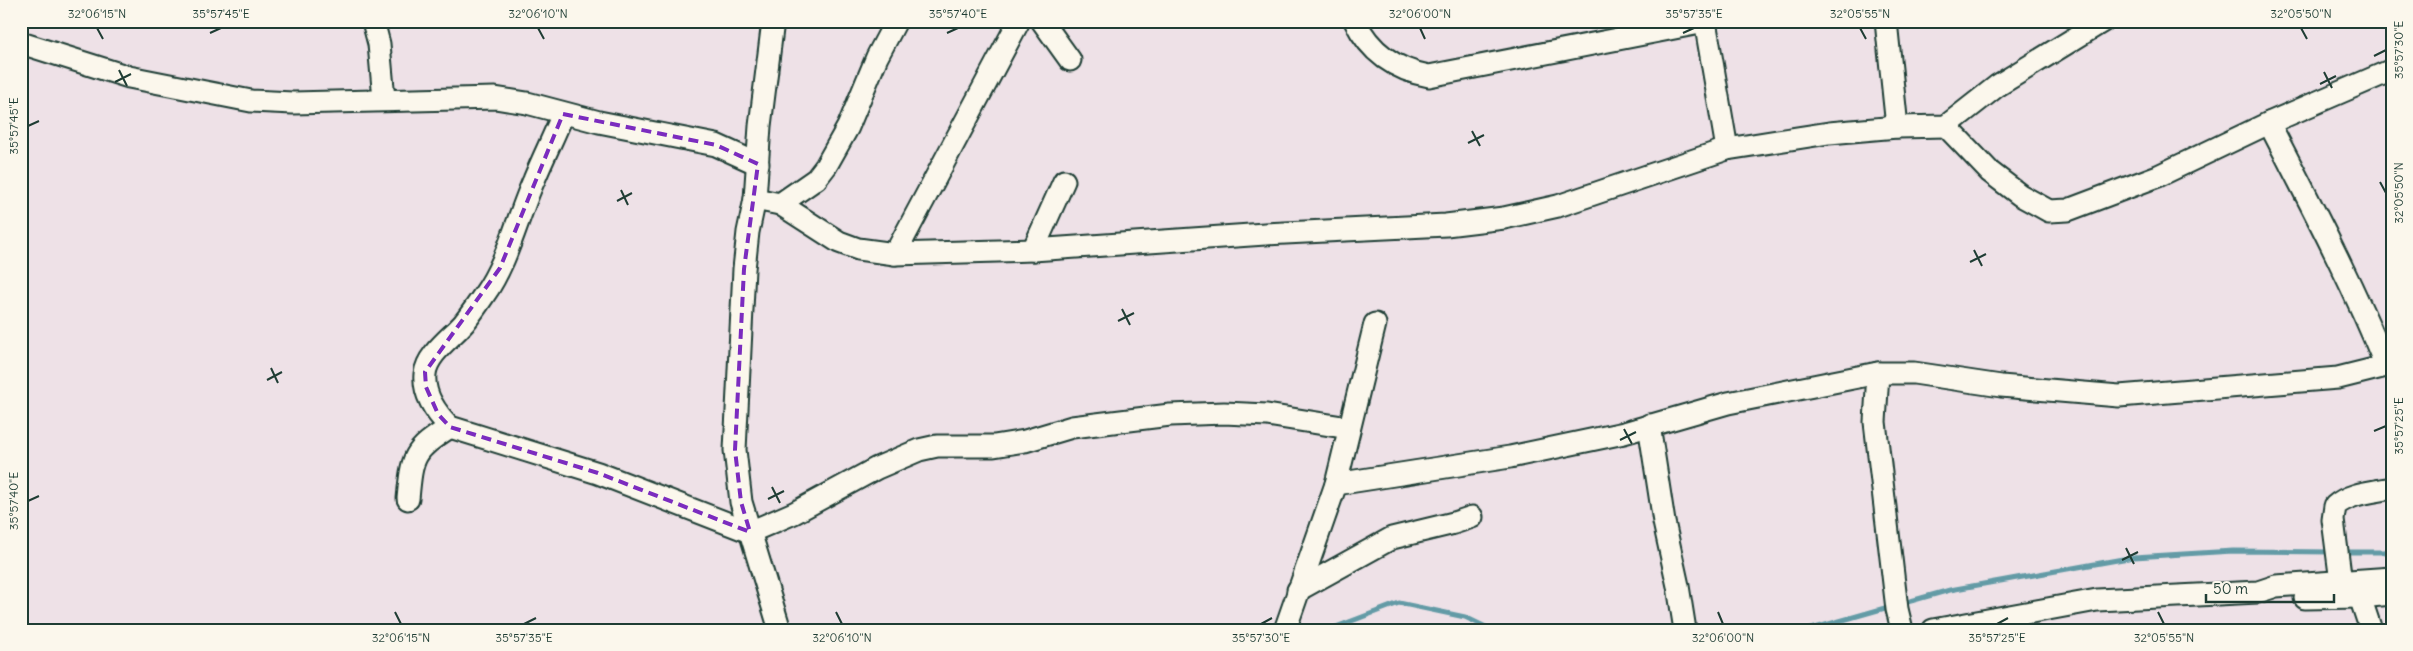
<svg xmlns="http://www.w3.org/2000/svg" width="2413" height="651" viewBox="0 0 2413 651" font-family="Delius,sans-serif">
	<rect width="100%" height="100%" fill="#eee1e7"/>
	<filter id="ink" filterUnits="userSpaceOnUse"><feTurbulence type="fractalNoise" baseFrequency=".02" numOctaves="2"/><feDisplacementMap in="SourceGraphic" scale="10" xChannelSelector="R" yChannelSelector="G"/><feConvolveMatrix kernelMatrix="1 2 1 2 8 2 1 2 1" color-interpolation-filters="sRGB"/></filter>
	<g filter="url(#ink)">
		<g fill="none" stroke-linecap="round" stroke-linejoin="round">
			<g stroke="#639ba6" stroke-width="5">
				<path d="M 2343,552 L 2384,552 L 2392,548"/>
				<path d="M 1900,604 L 1950,590 L 2134,557 L 2233,551 L 2332,552"/>
				<path d="M 1328,630 L 1399,603 L 1465,617 L 1492,630"/>
				<path d="M 1808,630 L 1892,606"/>
			</g>
			<defs>
				<g id="minor">
					<path d="M 373,21 L 379,44 L 384,99"/>
					<path d="M 773,21 L 760,126 L 755,199 L 748,232 L 744,269 L 735,450 L 741,502 L 780,630"/>
					<path d="M 1042,21 L 1070,60"/>
					<path d="M 1355,21 C 1370,52 1396,70 1429,76 L 1705,22"/>
					<path d="M 1705,21 L 1727,149"/>
					<path d="M 1886,21 L 1897,127"/>
					<path d="M 21,43 L 129,77 L 251,101 L 293,103 L 495,98 L 527,103 L 599,122 L 716,145 L 758,164"/>
					<path d="M 563,114 C 554,136 543,158 534,180 C 517,218 508,261 484,295 C 478,304 471,314 464,323 C 452,337 427,354 425,374 C 423,395 436,413 450,427 L 598,473 L 750,532 L 794,513 L 877,468 L 919,450 L 937,446 L 994,446 L 1025,441 L 1072,427 L 1170,415 L 1224,413 L 1267,415 L 1349,428"/>
					<path d="M 2269,123 C 2310,203 2352,282 2386,366 L 2392,365"/>
					<path d="M 1946,126 L 1990,172 L 2020,195 L 2049,211 L 2068,210 L 2158,176 L 2269,123 L 2392,70"/>
					<path d="M 755,199 L 780,204 L 839,242 L 858,249 L 895,254 L 1033,250 L 1265,234 L 1446,225 L 1504,218 L 1558,206 L 1727,149 L 1829,133 L 1897,127 L 1946,126 L 1997,86 L 2103,21"/>
					<path d="M 780,204 L 816,179 L 826,166 L 848,127 L 877,57 L 896,21"/>
					<path d="M 1033,250 L 1064,181"/>
					<path d="M 895,254 L 1019,21"/>
					<path d="M 1649,425 L 1664,522 L 1678,586 L 1685,630"/>
					<path d="M 1336,484 L 1510,457 L 1624,433 L 1728,403 L 1878,373"/>
					<path d="M 408,499 C 412,455 413,451 450,427"/>
					<path d="M 2341,582 L 2333,520 L 2335,506 C 2349,493 2373,492 2392,488"/>
					<path d="M 1298,590 L 1392,538 L 1454,523 L 1472,517"/>
					<path d="M 2360,597 L 2371,630"/>
					<path d="M 2305,598 L 2360,597 L 2392,594"/>
					<path d="M 1285,630 L 1336,484 L 1375,324"/>
					<path d="M 1902,630 L 1897,609 L 1875,422 L 1878,373 L 1914,373 L 2001,386 L 2119,396 L 2338,378 L 2386,366"/>
					<path d="M 1933,630 L 2097,600 L 2258,592 L 2276,586 L 2392,578"/>
				</g>
			</defs>
			<use href="#minor" stroke="#1f3d34" stroke-width="25"/>
			<use href="#minor" stroke="#fbf7ec" stroke-width="21"/>
		</g>
	</g>
	<path fill="none" stroke="#7b2cbf" stroke-width="4" stroke-dasharray="10 6" stroke-linejoin="round" d="M 563,114 L 716,145 L 758,164 L 744,269 L 735,450 L 741,502 L 750,532 L 598,473 L 450,427 L 438,414 L 426,387 L 425,372 L 500,268 Z"/>
	<path fill="none" stroke="#1f3d34" stroke-width="2" d="M 97,28 L 103,39M 538,28 L 544,39M 1420,28 L 1425,39M 1860,28 L 1866,39M 2301,28 L 2307,39M 210,33 L 221,28M 947,33 L 958,28M 1683,33 L 1694,28M 2374,56 L 2386,50M 119,70 L 127,86M 2324,72 L 2332,88M 115,82 L 131,74M 2320,84 L 2336,76M 28,126 L 39,121M 1472,131 L 1480,146M 1468,143 L 1484,135M 2380,182 L 2386,193M 621,190 L 628,205M 617,201 L 632,193M 1974,250 L 1982,266M 1970,262 L 1986,254M 1122,309 L 1130,325M 1118,321 L 1134,313M 271,368 L 278,383M 267,380 L 282,372M 1624,429 L 1632,444M 2374,431 L 2386,426M 1620,440 L 1636,432M 772,487 L 780,503M 768,499 L 784,491M 28,501 L 39,496M 2126,548 L 2134,564M 2122,560 L 2138,552M 395,612 L 401,624M 836,612 L 842,624M 1718,612 L 1723,624M 2158,612 L 2164,624M 524,624 L 536,618M 1261,624 L 1272,618M 1997,624 L 2008,618"/>
	<rect width="2413" height="651" fill="none" stroke="#fbf7ec" stroke-width="55"/>
	<path d="M2206 594v8h128v-8" fill="none" stroke="#1f3d34" stroke-width="2.5"/>
	<text x="2213" y="594" font-size="15" fill="#1f3d34" stroke="#fbf7ec" stroke-width="4" paint-order="stroke">50 m</text>
	<rect x="28" y="28" width="2358" height="596" fill="none" stroke="#1f3d34" stroke-width="2"/>
	<g font-size="12" text-anchor="middle" fill="#1f3d34">
		<text x="97" y="18">32°06'15"N</text>
		<text x="221" y="18">35°57'45"E</text>
		<text x="538" y="18">32°06'10"N</text>
		<text x="958" y="18">35°57'40"E</text>
		<text x="1420" y="18">32°06'00"N</text>
		<text x="1694" y="18">35°57'35"E</text>
		<text x="1860" y="18">32°05'55"N</text>
		<text x="2301" y="18">32°05'50"N</text>
		<text transform="translate(2399 50) rotate(-90)" y="4">35°57'30"E</text>
		<text transform="translate(14 126) rotate(-90)" y="4">35°57'45"E</text>
		<text transform="translate(2399 193) rotate(-90)" y="4">32°05'50"N</text>
		<text transform="translate(2399 426) rotate(-90)" y="4">35°57'25"E</text>
		<text transform="translate(14 501) rotate(-90)" y="4">35°57'40"E</text>
		<text x="401" y="642">32°06'15"N</text>
		<text x="524" y="642">35°57'35"E</text>
		<text x="842" y="642">32°06'10"N</text>
		<text x="1261" y="642">35°57'30"E</text>
		<text x="1723" y="642">32°06'00"N</text>
		<text x="1997" y="642">35°57'25"E</text>
		<text x="2164" y="642">32°05'55"N</text>
	</g>
</svg>
